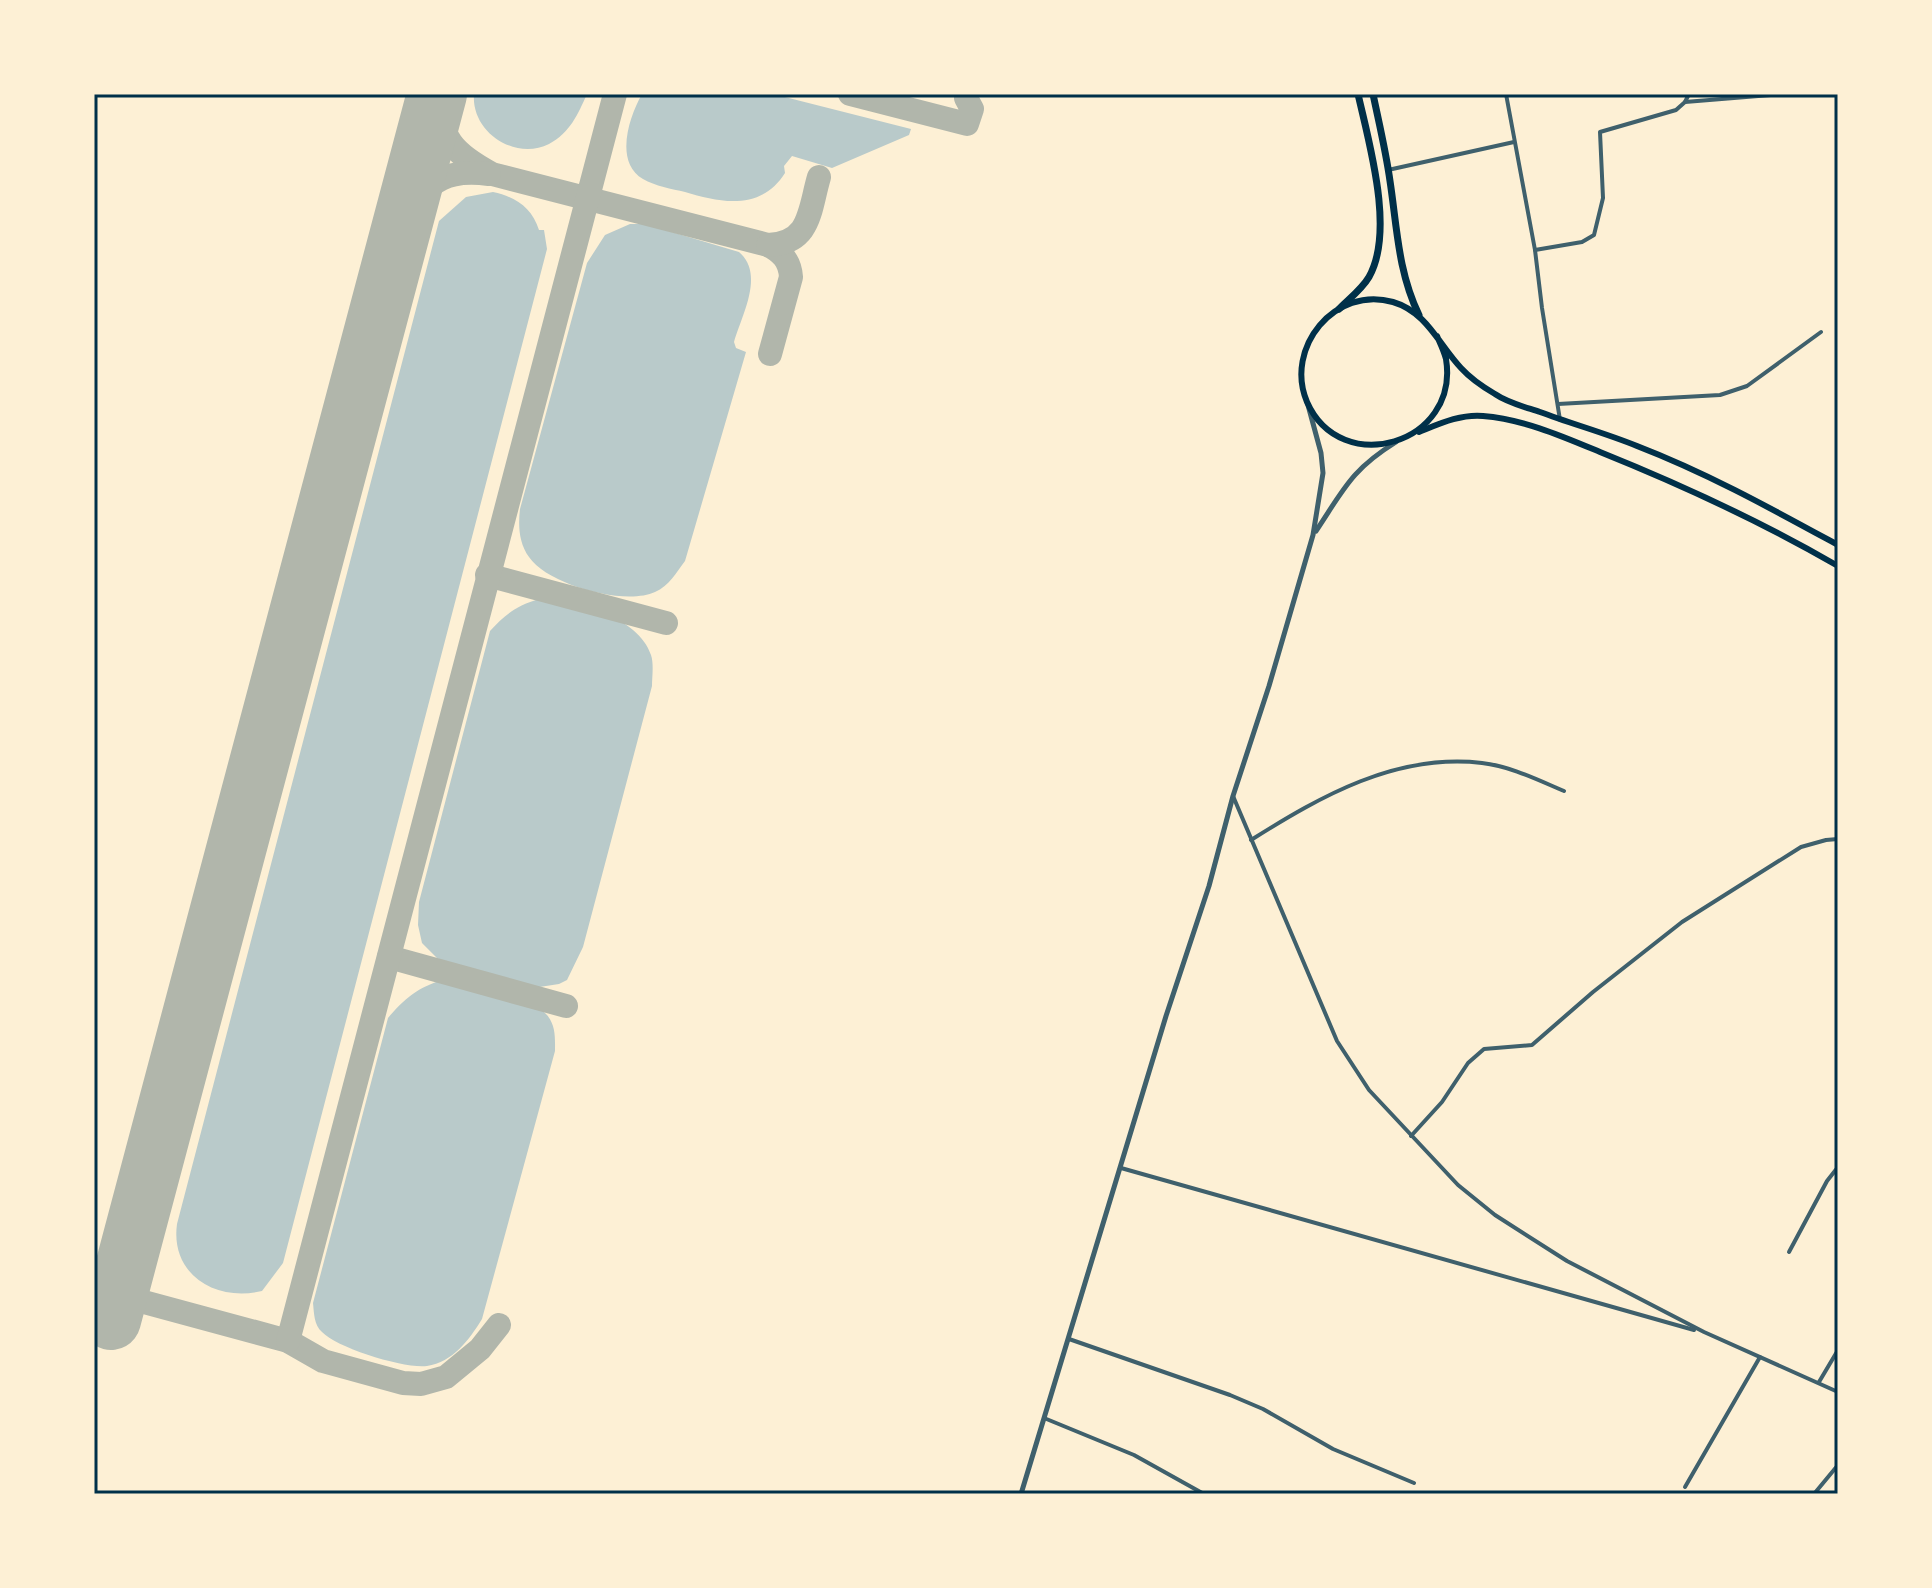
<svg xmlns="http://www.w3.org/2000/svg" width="1932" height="1588" viewBox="0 0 1932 1588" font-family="Montserrat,sans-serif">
	<rect width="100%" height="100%" fill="#fdf0d5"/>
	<g fill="#b9caca">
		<path d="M 474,94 L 587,94 C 578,114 570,133 549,144 C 515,161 471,132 474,94 Z"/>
		<path d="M 642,94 L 773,94 L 911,129 L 909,135 L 832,168 L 792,156 L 784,166 L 785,173 C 761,211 721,203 685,192 C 672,189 655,186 643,179 C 614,162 629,117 642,94 Z"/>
		<path d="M 493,192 C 516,197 532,208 539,230 L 544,230 L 547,249 L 283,1263 L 262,1291 C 216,1302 170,1275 177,1224 L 439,221 L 466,197 Z"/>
		<path d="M 630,224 L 645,224 L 739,252 C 765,274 742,315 734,342 L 736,348 L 746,352 L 685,561 C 676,573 669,586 655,592 C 625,606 548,585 529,557 C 519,543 518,526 520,509 L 587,263 L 605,235 Z"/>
		<path d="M 539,599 C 575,600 639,617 651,655 C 654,664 652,677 652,686 L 583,947 L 567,980 L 559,984 L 533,988 L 451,965 L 437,958 L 422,943 L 418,925 L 419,902 L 490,631 C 505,614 518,605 539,599 Z"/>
		<path d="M 443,980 C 466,986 532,998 547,1015 C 556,1026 555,1038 555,1051 L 482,1319 C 469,1340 453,1362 427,1366 C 405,1369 337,1348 322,1332 C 314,1325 314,1313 313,1303 L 388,1018 C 404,999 418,987 443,980 Z"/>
	</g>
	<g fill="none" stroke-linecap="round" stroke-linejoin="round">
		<g stroke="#b1b6ab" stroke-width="24">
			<path d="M 438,94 C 440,139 453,153 492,174 L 768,245 C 782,252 790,261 791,277 L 770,354"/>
			<path d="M 850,94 L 967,124 L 972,109 L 966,98"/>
			<path d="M 399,237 C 420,191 433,167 489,174"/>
			<path d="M 768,245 C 811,243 809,211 819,177"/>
			<path d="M 487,575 L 666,623"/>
			<path d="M 389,957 L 566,1006"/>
			<path d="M 118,1295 L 288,1341 L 323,1361 L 403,1383 L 421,1384 L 446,1377 L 480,1349 L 499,1325"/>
			<path d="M 288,1341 L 615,94"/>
		</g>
		<path stroke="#b1b6ab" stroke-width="60" d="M 111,1320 L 437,94"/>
		<g stroke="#3f606c" stroke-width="4">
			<path d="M 1506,94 L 1535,250 L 1542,308 L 1560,420"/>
			<path d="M 1685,102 L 1782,94"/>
			<path d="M 1388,170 L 1514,142"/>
			<path d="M 1535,250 L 1582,242 L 1594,235 L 1603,198 L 1600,132 L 1676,110 L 1685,102 L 1689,94"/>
			<path d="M 1558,404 L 1720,395 L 1747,386 L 1821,332"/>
			<path d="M 1233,796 L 1337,1041 L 1369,1090 L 1458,1185 L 1495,1215 L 1567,1261 L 1704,1332 L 1838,1392"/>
			<path d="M 1251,840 C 1321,796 1396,753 1482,763 C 1510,766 1538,780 1564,791"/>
			<path d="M 1411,1136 L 1442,1102 L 1468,1063 L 1484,1049 L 1532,1045 L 1593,992 L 1682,922 L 1801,847 L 1826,840 L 1838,839"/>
			<path d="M 1121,1168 L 1694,1330"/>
			<path d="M 1789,1252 L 1827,1181 L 1838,1167"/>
			<path d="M 1069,1339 L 1230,1395 L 1263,1409 L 1333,1449 L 1414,1483"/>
			<path d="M 1819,1382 L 1838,1350"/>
			<path d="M 1044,1418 L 1134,1455 L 1204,1494"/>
			<path d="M 1685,1487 L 1760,1357"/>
			<path d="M 1814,1494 L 1838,1465"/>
		</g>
		<g stroke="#3f606c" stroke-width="5">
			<path d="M 1316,531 C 1344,489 1351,470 1396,442"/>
			<path d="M 1021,1494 L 1166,1016 L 1209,886 L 1233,796 L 1269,686 L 1313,535 L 1323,473 L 1321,453 L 1308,405"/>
		</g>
		<g stroke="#003049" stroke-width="6">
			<path d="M 1437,336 C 1440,343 1444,351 1446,359 C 1460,444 1341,479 1307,402 C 1284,348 1335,285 1393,302 C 1427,312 1439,345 1461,368 C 1471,379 1483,387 1495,394 C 1508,403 1525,407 1540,412 C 1572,424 1605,433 1637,446 C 1707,473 1772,509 1838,545"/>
			<path d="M 1419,432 C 1439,424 1460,414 1483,416 C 1523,419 1564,437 1600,452 C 1682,485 1762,522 1838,566"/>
		</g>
		<g stroke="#003049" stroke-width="7">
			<path d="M 1373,94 C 1379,123 1386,152 1390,181 C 1397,227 1398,272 1419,315"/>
			<path d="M 1339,309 C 1349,299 1362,289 1369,277 C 1395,231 1369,143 1358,94"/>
		</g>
	</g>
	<rect width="1932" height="1588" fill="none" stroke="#fdf0d5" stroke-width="192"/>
	<rect x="96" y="96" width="1740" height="1396" fill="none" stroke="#003049" stroke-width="3"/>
</svg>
